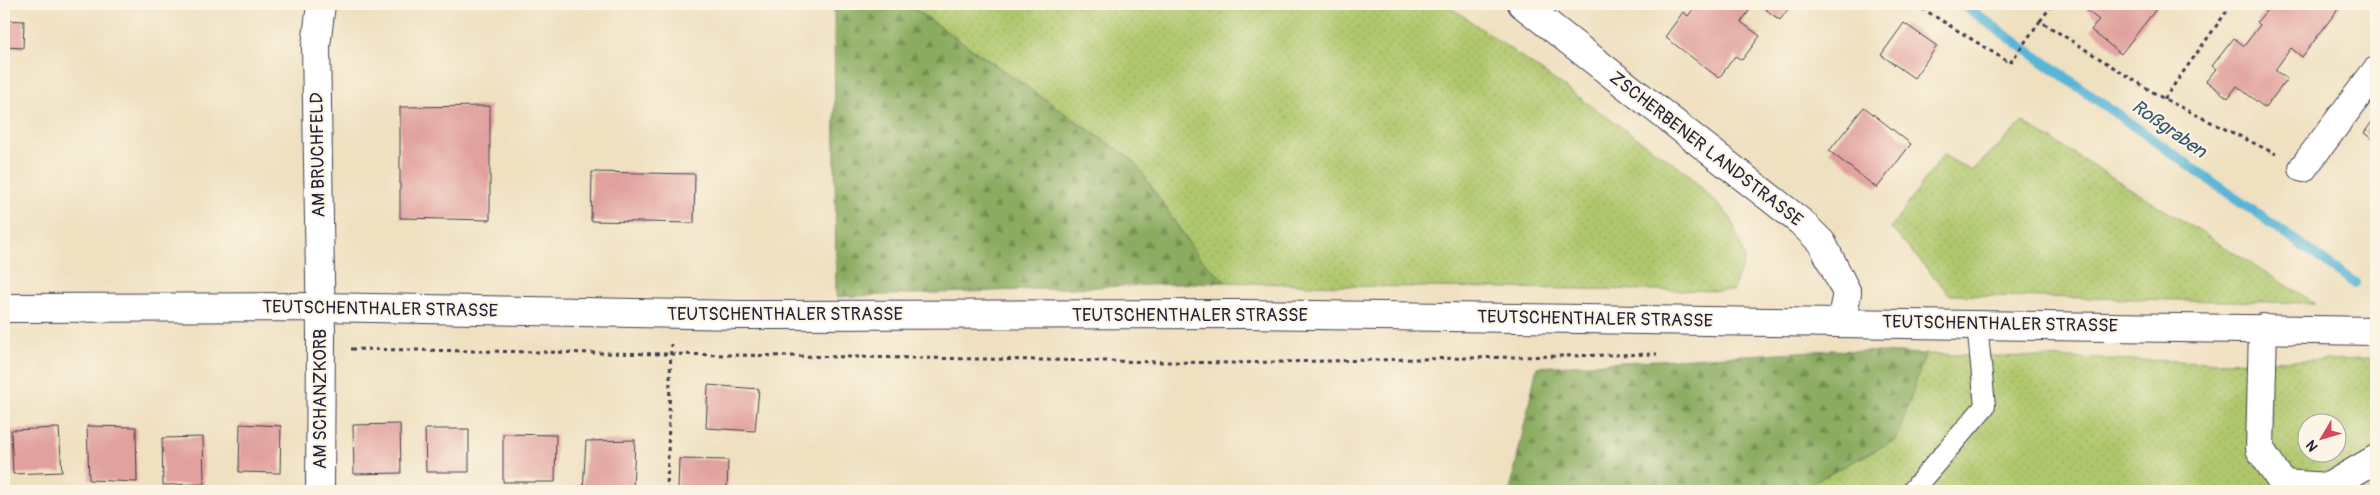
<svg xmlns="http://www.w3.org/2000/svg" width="2380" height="495" viewBox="0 0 2380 495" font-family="Pangolin,sans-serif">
	<defs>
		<pattern id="grass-dots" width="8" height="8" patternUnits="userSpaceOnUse" patternTransform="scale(1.25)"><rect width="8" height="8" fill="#afc76c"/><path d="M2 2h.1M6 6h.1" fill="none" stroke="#96ab5e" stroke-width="1.8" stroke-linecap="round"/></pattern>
		<pattern id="forest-firs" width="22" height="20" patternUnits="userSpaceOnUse" patternTransform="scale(1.25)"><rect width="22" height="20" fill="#8bac60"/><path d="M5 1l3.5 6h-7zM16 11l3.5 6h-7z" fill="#718c50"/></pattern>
	</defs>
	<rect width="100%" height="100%" fill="#fcf5e5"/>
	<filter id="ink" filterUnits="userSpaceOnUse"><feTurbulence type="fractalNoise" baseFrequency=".02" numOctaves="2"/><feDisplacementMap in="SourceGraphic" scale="10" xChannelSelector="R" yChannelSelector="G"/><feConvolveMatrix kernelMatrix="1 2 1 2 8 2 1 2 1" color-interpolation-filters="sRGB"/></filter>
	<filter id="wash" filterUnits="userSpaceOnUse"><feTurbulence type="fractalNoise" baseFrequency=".0096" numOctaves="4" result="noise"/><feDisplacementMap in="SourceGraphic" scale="20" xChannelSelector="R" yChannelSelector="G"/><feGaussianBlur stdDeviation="1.12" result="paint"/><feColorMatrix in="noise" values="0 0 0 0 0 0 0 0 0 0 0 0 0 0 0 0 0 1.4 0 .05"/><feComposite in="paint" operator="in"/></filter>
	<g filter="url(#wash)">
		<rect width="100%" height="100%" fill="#efe0c0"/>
		<g fill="url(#grass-dots)" stroke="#687454" fill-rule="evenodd">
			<path d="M 907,4 L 1446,4 L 1687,173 L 1731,218 L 1745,258 L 1733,291 L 1342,286 L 1226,282 L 1197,255 L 1134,161 Z"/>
			<path d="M 2023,122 L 2315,303 L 1950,295 L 1891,228 L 1943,155 L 1972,171 Z"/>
			<path d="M 1925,354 L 2210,362 L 2376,359 L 2376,474 L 2370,491 L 1796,491 L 1897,439 ZM 2308,422 L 2338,422 L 2338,452 L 2308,452 Z"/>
		</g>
		<g fill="url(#forest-firs)" stroke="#56674e">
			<path d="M 834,4 L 907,4 L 1134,161 L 1197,255 L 1226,282 L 836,297 Z"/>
			<path d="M 1832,350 L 1925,354 L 1897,439 L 1796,491 L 1510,491 L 1537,367 Z"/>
		</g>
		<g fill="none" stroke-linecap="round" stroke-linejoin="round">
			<path stroke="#59b5d7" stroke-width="10" d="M 1962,4 L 2355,283"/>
		</g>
		<g id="blocks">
			<g fill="#e1a19e">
				<path d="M 1697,4 L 1754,4 L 1741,22 L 1760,36 L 1742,60 L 1735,56 L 1719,78 L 1665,37 L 1683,12 L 1688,16 Z"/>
				<path d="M 1758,4 L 1792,4 L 1780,20 Z"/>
				<path d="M 2089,4 L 2160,4 L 2121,54 L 2091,30 L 2099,20 L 2085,9 Z"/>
				<path d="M 2263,4 L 2342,4 L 2302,57 L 2291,48 L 2275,70 L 2287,79 L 2265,108 L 2237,86 L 2228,98 L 2206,81 L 2216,69 L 2212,66 L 2234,38 L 2244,46 L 2260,25 L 2257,22 L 2266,11 L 2260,7 Z"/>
				<path d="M 4,20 L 24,21 L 23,48 L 4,47 Z"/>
				<path d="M 1904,23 L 1937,46 L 1914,78 L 1881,55 Z"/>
				<path d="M 490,106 L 490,220 L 400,218 L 400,107 Z"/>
				<path d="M 1864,107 L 1911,144 L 1877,188 L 1829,151 Z"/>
				<path d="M 2376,116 L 2376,142 L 2364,133 Z"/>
				<path d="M 592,172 L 695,174 L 694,223 L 591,221 Z"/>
				<path d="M 708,385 L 759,389 L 755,431 L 706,428 Z"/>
				<path d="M 240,424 L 281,426 L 280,473 L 239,472 Z"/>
				<path d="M 400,424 L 401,473 L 354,474 L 353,425 Z"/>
				<path d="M 87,426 L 136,427 L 137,482 L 89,480 Z"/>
				<path d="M 59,428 L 62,472 L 13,474 L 11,430 Z"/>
				<path d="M 425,429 L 469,429 L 469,472 L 426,472 Z"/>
				<path d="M 503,434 L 556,435 L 555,482 L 503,482 Z"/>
				<path d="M 203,437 L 204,484 L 163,485 L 162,438 Z"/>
				<path d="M 635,440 L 633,491 L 583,491 L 586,441 Z"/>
				<path d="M 679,459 L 728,460 L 727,491 L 678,491 Z"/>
			</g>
		</g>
	</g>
	<g filter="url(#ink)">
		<use href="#blocks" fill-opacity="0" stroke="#413e4f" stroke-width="1"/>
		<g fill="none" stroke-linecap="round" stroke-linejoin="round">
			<defs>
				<path id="lane" d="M 1912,491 L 1985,406 L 1977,324"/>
				<g id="street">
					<path d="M 2303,168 L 2376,71"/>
					<path d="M 2263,328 L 2260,449 L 2283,484 L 2328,487 L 2376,459"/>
					<path d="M 320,491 L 321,334 L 316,46 L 321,4"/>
				</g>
				<g id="secondary">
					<path d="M 1522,4 L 1801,222 L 1822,243 L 1847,293 L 1841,322"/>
					<path d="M 4,308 L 320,307 L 740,315 L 1245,314 L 2376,331"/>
				</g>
			</defs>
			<use href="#lane" stroke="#413e4f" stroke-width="22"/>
			<use href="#street" stroke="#413e4f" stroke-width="30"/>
			<use href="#secondary" stroke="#413e4f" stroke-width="30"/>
			<g stroke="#413e4f" stroke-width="3" stroke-dasharray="4 4" stroke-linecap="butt">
				<path d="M 1915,4 L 2010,63 L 2040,21 L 2164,99 L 2276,154"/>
				<path d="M 2040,21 L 2053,4"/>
				<path d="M 2164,99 L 2232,4"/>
				<path d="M 351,349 L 1231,363 L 1657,354"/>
				<path d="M 667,491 L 671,344"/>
			</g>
			<use href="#lane" stroke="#fff" stroke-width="20"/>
			<use href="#street" stroke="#fff" stroke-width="28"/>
			<use href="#secondary" stroke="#fff" stroke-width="28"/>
		</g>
	</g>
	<g text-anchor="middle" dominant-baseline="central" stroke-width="4.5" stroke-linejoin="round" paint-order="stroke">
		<g font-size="18" fill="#22223b" stroke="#fcf5e5">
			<text transform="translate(1706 149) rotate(38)">ZSCHERBENER LANDSTRASSE</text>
			<text transform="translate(318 155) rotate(-91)">AM BRUCHFELD</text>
			<text transform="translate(380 309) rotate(1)">TEUTSCHENTHALER STRASSE</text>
			<text x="785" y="314">TEUTSCHENTHALER STRASSE</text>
			<text x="1190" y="315">TEUTSCHENTHALER STRASSE</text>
			<text transform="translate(1595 319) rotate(1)">TEUTSCHENTHALER STRASSE</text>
			<text transform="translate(2000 324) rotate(1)">TEUTSCHENTHALER STRASSE</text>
			<text transform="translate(320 399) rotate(-90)">AM SCHANZKORB</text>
		</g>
		<g font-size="19" font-style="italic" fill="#355572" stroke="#fcf5e5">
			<text transform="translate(2169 129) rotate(35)">Roßgraben</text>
		</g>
	</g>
	<rect width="2380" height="495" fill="none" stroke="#fcf5e5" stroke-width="20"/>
	<g transform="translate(2322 438) rotate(232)"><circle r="24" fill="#fcf5e5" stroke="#a5a1a1"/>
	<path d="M0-4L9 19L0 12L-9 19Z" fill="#d1495b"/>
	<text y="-8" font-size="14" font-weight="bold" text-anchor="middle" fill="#22223b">N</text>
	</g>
</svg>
